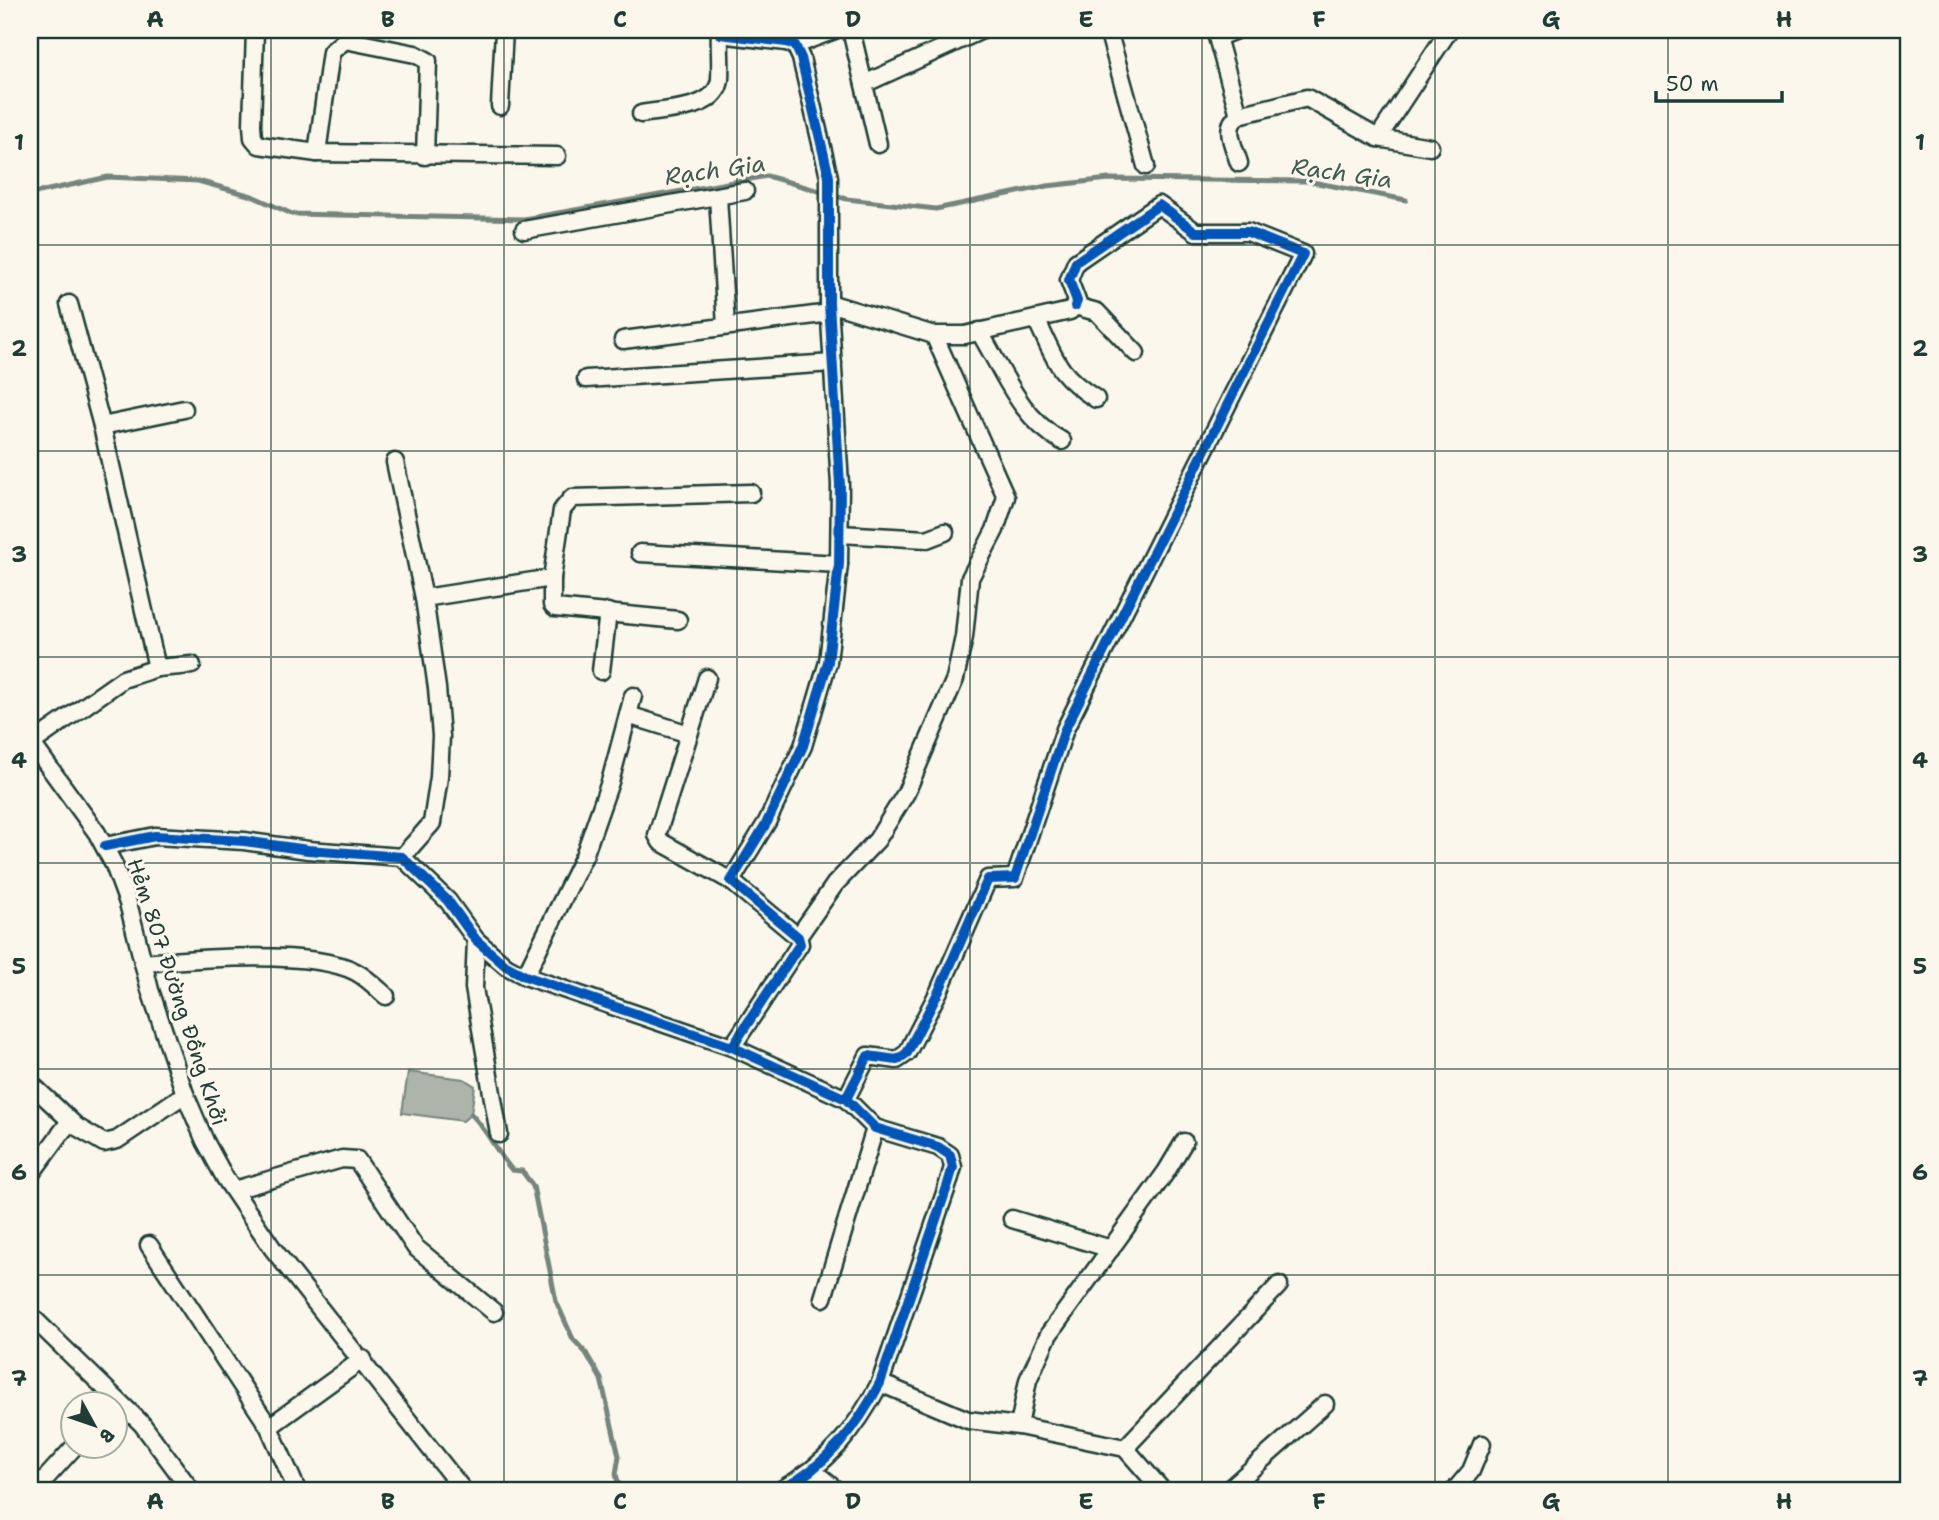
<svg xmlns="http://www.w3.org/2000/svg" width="1939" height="1520" viewBox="0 0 1939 1520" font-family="'Shantell Sans',sans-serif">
	<rect width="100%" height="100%" fill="#fbf7ec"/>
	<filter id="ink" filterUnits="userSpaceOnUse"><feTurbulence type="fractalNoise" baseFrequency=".0143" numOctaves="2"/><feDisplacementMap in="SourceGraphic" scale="14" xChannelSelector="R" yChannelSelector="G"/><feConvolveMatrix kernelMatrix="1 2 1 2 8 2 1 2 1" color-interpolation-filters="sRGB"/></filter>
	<g filter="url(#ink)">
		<path fill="#adb4aa" stroke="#74847b" stroke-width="2" d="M 408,1072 L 464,1079 L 475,1086 L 471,1114 L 463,1121 L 402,1113 Z"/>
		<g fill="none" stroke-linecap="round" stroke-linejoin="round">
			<g stroke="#74847b" stroke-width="5">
				<path d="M 30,194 L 108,177 L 198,181 L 252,196 L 292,214 L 524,219 L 767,176 L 847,199 L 936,209 L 1047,186 L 1109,179 L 1307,181 L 1406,200"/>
				<path d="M 471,1114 C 488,1131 496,1152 512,1170 L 522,1171 L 533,1186 L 556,1301 L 573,1339 L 586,1353 L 601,1379 L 619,1456 L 616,1474 L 620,1490"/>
			</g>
			<defs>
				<g id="minor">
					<path d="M 255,30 L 252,125 L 253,138 L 259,145 L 317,153 L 557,156"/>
					<path d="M 851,30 L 878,144"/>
					<path d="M 1108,30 L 1146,166"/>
					<path d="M 1215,30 L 1239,115"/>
					<path d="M 720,34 L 786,42 L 795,45 L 801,58 L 829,177 L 829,303 L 840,485 L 839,564 L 828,662 L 803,746 L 767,822 L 731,881 L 798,937 L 800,944 L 732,1047"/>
					<path d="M 1218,37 L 1236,30"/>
					<path d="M 795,45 L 835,30"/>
					<path d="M 864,84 L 982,30"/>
					<path d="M 500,106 L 504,30"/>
					<path d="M 641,114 C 666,109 717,111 720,79 C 721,63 719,46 720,30"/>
					<path d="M 1378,138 L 1449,30"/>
					<path d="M 317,153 L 331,52 L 345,40 L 415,54 L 428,61 L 425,156"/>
					<path d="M 1239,163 C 1234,146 1222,127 1239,115 L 1307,98 L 1378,138 L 1430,147"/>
					<path d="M 718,197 L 726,326"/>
					<path d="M 524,230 L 745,191"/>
					<path d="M 69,304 L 102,426 L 157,668"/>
					<path d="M 1036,319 C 1056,360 1056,373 1096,399"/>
					<path d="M 979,331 C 1004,372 1019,417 1062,441"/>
					<path d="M 934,335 L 965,335 L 1070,311 L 1075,306 L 1097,312 L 1136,353"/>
					<path d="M 623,340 L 830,313"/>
					<path d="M 586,379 L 833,363"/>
					<path d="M 102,426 L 184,409"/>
					<path d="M 395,462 L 424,598"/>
					<path d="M 840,534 L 927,539 L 945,532"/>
					<path d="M 640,553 L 839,564"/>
					<path d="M 552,578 L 552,605 L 555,608 L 678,620"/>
					<path d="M 601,671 L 608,612"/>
					<path d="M 707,678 L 657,835 L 661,842 L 731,881"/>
					<path d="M 628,715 L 689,734"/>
					<path d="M 30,741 L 97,833 L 114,865 L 128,903 L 150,990 L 185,1094 L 205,1141 L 225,1178 L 273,1249 L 463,1490"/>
					<path d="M 32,743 L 123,679 L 157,668 L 192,665"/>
					<path d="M 105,846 L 155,836 L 244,841 L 308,850 L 402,857 L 448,901 L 476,940 L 506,966 L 525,976 L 732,1047 L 846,1099 L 875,1128 L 938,1147 L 950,1155 L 953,1167 L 948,1184 L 880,1383 C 856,1429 827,1465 781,1490"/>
					<path d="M 402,857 L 432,823 L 439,777 L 441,736 L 437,688 L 424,598 L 552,578 L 562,510 L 572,498 L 751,493"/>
					<path d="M 798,937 L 835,884 L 877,840 L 906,793 L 955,679 L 964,637 L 970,578 L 995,530 L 1006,497 L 934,335 L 829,303"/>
					<path d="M 476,940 L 474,988 L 499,1134"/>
					<path d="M 143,963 C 195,959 312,949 356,972 C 367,978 377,988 386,996"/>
					<path d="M 525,976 L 584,856 L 610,782 L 633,696"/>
					<path d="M 30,1083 L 77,1127 L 104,1143 L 117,1140 L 185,1094"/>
					<path d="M 846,1099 L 868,1056 L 897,1060 L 907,1053 L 939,991 L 988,879 L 1015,878 L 1065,729 L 1303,254 L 1248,232 L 1196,232 L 1159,205 L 1076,262 L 1069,280 L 1077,301 L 1075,306"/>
					<path d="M 30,1175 L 70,1121"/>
					<path d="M 234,1190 L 342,1159 L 357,1160 L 415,1247 L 494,1312"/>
					<path d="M 1012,1219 L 1111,1249"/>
					<path d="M 149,1245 L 269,1427 L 297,1490"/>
					<path d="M 823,1298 L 875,1128"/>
					<path d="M 30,1315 L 142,1424 L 191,1490"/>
					<path d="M 880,1383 L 968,1420 L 1019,1426 L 1125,1448 L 1162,1490"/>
					<path d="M 1019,1426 L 1028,1380 L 1049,1334 L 1166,1172 L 1184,1142"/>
					<path d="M 269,1427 L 363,1359"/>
					<path d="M 1125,1448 L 1279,1285"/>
					<path d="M 812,1470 L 836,1490"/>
					<path d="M 35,1490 L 75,1446"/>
					<path d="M 1228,1490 L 1325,1404"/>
					<path d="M 1455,1490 L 1471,1471 L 1482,1444"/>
				</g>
			</defs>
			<use href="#minor" stroke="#1f3d34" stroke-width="21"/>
			<use href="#minor" stroke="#fbf7ec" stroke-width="16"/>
			<defs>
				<g id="cycleway">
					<path d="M 720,34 L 786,42 L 795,45 L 801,58 L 829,177 L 829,303 L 840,485 L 839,564 L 828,662 L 803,746 L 767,822 L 731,881 L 798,937 L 800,944 L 732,1047"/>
					<path d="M 105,846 L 155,836 L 244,841 L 308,850 L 402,857 L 448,901 L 476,940 L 506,966 L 525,976 L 732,1047 L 846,1099 L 875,1128 L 938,1147 L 950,1155 L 953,1167 L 948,1184 L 880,1383 C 856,1429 827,1465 781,1490"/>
					<path d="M 846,1099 L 868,1056 L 897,1060 L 907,1053 L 939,991 L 988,879 L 1015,878 L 1065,729 L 1303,254 L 1248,232 L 1196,232 L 1159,205 L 1076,262 L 1069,280 L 1077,301 L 1075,306"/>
				</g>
			</defs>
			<use href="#cycleway" stroke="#fbf7ec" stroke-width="15"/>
			<use href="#cycleway" stroke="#0057b8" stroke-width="10"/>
		</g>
	</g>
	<path fill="none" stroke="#1f3d34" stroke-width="2" stroke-opacity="0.55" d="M 271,30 L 271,1490M 504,30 L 504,1490M 737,30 L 737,1490M 970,30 L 970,1490M 1202,30 L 1202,1490M 1435,30 L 1435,1490M 1668,30 L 1668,1490M 30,245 L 1909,245M 30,451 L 1909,451M 30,657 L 1909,657M 30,863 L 1909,863M 30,1069 L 1909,1069M 30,1275 L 1909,1275"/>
	<g text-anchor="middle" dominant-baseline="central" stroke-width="6" stroke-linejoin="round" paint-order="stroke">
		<g font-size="21" fill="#1f3d34" stroke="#fbf7ec">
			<text transform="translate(177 992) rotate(72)">Hẻm 807 Đường Đồng Khởi</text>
		</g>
		<g font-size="23" font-style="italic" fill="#425b52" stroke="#fbf7ec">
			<text transform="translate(715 170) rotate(-8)">Rạch Gia</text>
			<text transform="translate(1342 173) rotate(8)">Rạch Gia</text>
		</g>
	</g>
	<rect width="1939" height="1520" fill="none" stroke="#fbf7ec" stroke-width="77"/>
	<g transform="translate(94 1425) rotate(130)"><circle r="33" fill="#fbf7ec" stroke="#a3ada2" stroke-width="2"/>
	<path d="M0-5L12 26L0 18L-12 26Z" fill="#1f3d34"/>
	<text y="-10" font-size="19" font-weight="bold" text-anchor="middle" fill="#1f3d34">B</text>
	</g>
	<path d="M1656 91v10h126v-10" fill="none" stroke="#1f3d34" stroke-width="3.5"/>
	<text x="1666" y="91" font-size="21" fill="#1f3d34" stroke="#fbf7ec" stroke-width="5" paint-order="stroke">50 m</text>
	<rect x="38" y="38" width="1862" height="1444" fill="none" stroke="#1f3d34" stroke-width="2.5"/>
	<g font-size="23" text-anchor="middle" font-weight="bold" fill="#1f3d34">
		<text x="155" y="27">A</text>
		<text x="388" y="27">B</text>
		<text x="620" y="27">C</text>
		<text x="853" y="27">D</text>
		<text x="1086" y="27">E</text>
		<text x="1319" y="27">F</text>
		<text x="1551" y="27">G</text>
		<text x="1784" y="27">H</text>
		<text x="19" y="150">1</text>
		<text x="1920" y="150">1</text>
		<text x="19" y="356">2</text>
		<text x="1920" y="356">2</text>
		<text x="19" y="562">3</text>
		<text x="1920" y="562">3</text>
		<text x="19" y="768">4</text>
		<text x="1920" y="768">4</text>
		<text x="19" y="974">5</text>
		<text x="1920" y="974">5</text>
		<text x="19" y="1180">6</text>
		<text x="1920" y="1180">6</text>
		<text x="19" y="1386">7</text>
		<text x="1920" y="1386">7</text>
		<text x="155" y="1509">A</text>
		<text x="388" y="1509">B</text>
		<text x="620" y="1509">C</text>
		<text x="853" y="1509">D</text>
		<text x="1086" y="1509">E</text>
		<text x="1319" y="1509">F</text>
		<text x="1551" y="1509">G</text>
		<text x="1784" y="1509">H</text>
	</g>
</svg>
